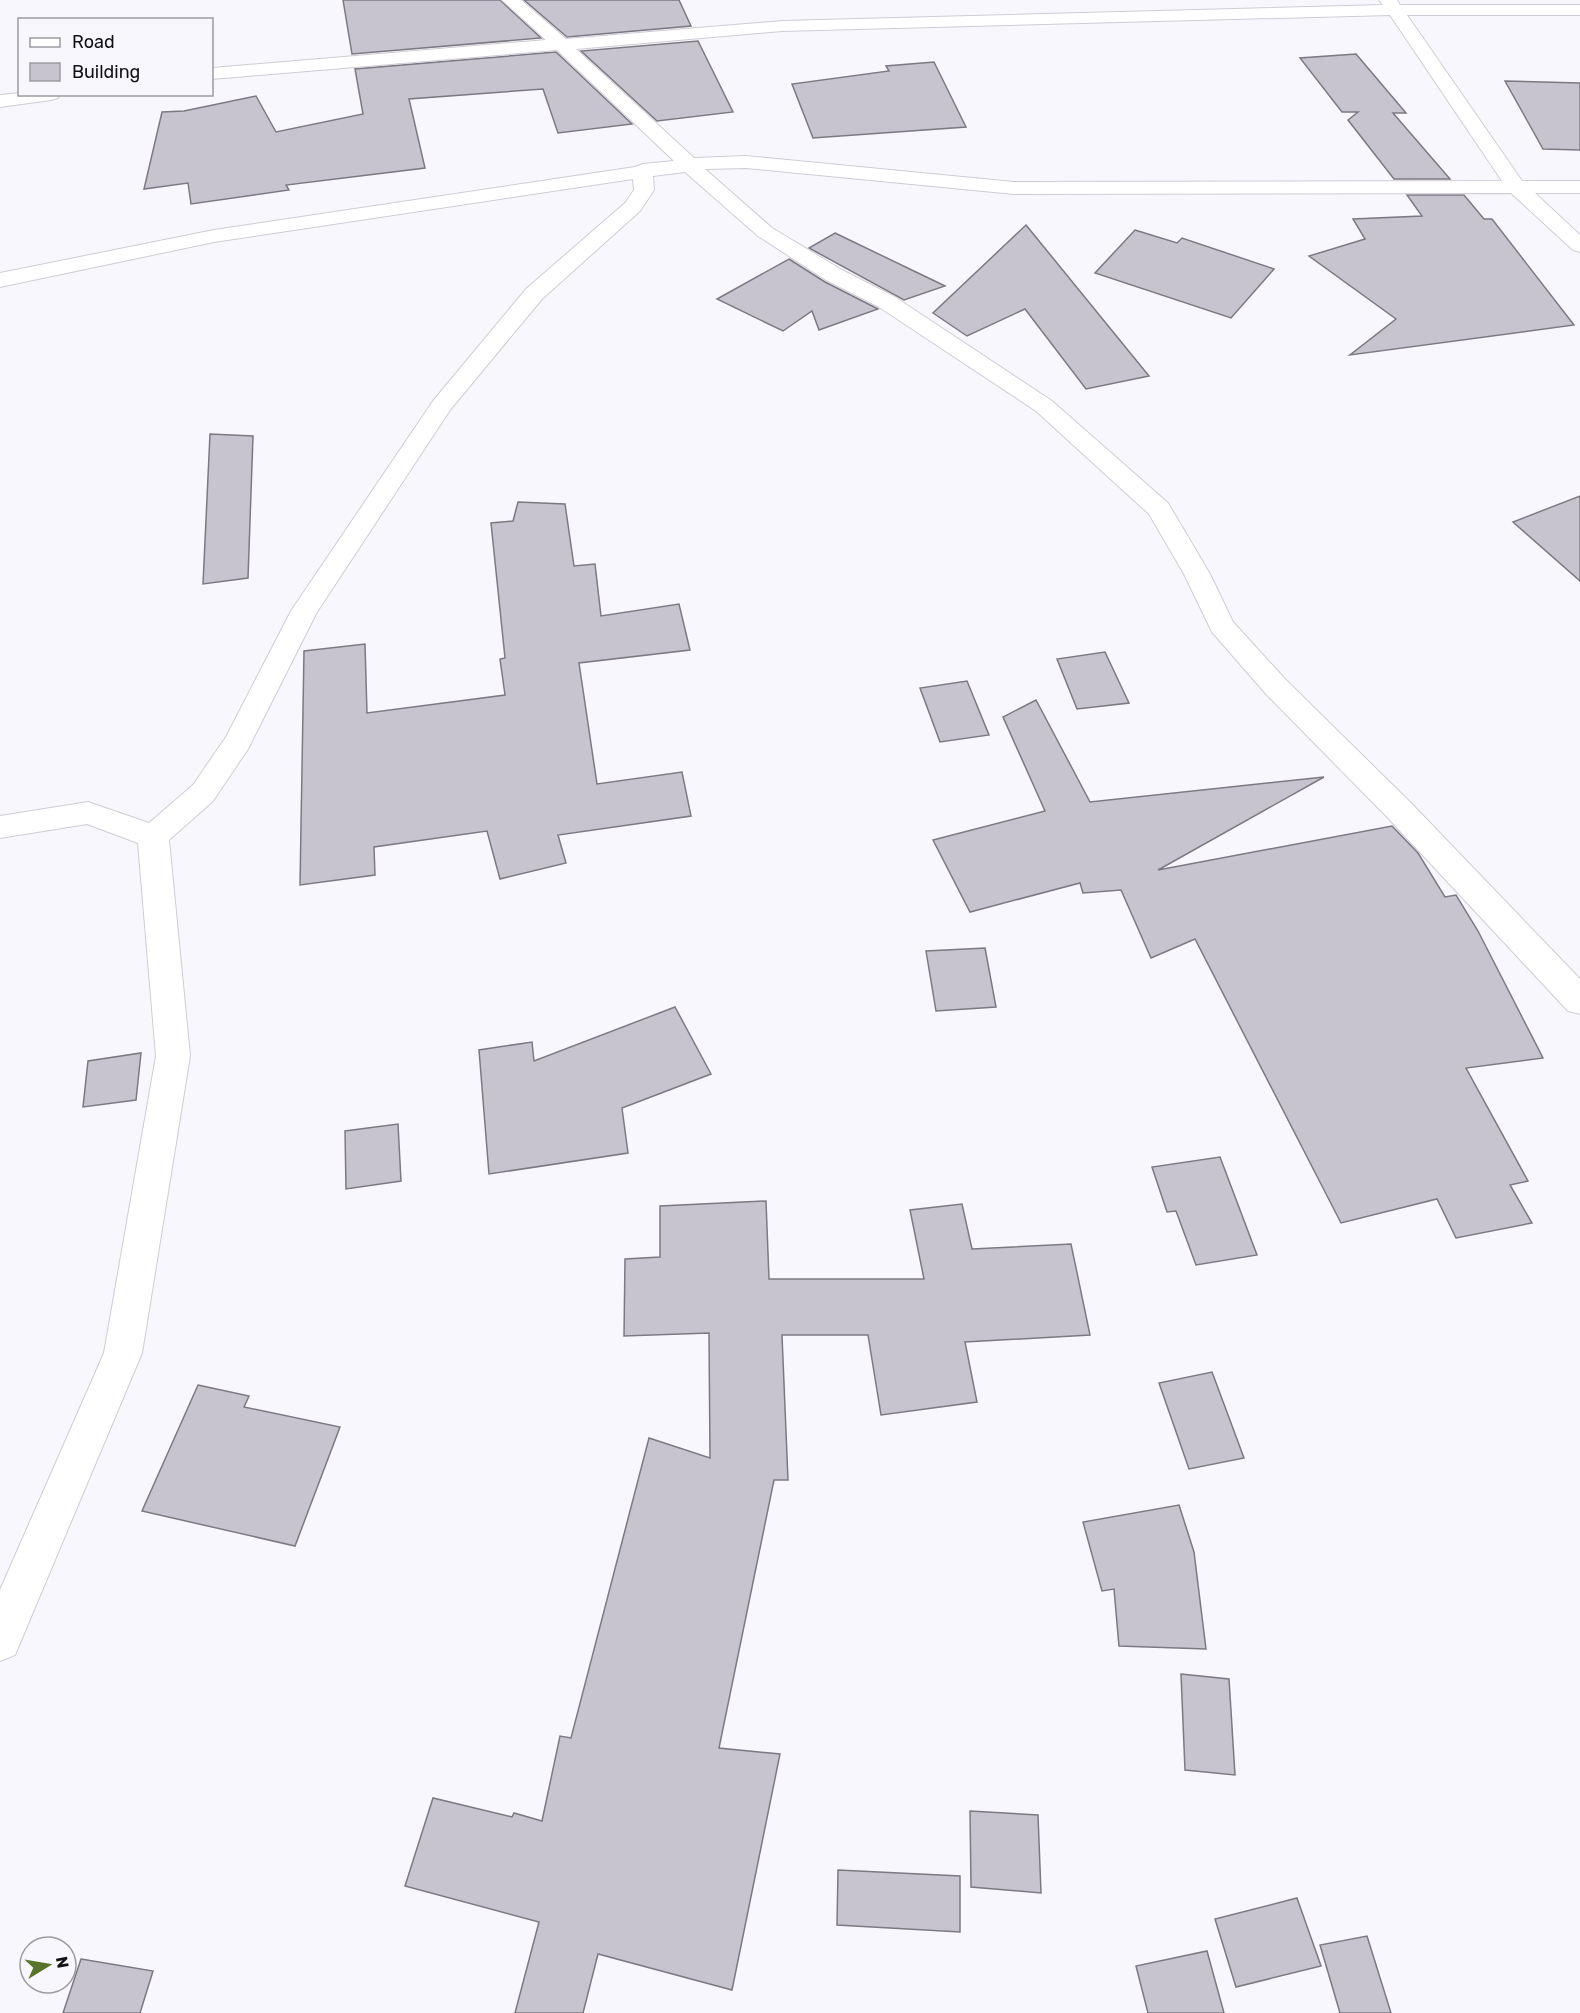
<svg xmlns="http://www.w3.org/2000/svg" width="1580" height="2013" viewBox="0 0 1580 2013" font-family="Rubik,sans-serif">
	<rect width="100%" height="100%" fill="#f9f7fe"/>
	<g fill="#c8c4cf" stroke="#7c7983" stroke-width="1.5">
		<path d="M 343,0 L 500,0 L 541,38 L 352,54 Z"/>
		<path d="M 524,0 L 679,0 L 691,26 L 567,37 Z"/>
		<path d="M 698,41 L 733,112 L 657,121 L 581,51 Z"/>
		<path d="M 556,52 L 632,124 L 558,133 L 543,89 L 409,99 L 425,168 L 286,185 L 289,190 L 191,204 L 188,183 L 144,189 L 162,112 L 184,111 L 256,96 L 276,132 L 363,114 L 355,69 Z"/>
		<path d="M 1356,54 L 1406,113 L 1393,113 L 1450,179 L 1394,179 L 1348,120 L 1358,112 L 1342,112 L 1300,58 Z"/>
		<path d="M 934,62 L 966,127 L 813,138 L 792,84 L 889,71 L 886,66 Z"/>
		<path d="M 1505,81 L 1580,83 L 1580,150 L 1543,149 Z"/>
		<path d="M 1407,195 L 1464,195 L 1484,219 L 1492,219 L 1574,325 L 1350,355 L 1396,319 L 1309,256 L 1365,239 L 1353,219 L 1422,216 Z"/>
		<path d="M 1026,225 L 1149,376 L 1086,389 L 1025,309 L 967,336 L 933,313 Z"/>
		<path d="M 1135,230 L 1177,243 L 1182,238 L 1274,269 L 1231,318 L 1095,273 Z"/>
		<path d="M 835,233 L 945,286 L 904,300 L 809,248 Z"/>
		<path d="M 789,259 L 825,282 L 878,309 L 819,330 L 812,311 L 783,331 L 717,299 Z"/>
		<path d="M 210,434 L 253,436 L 248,578 L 203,584 Z"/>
		<path d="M 1580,496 L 1580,581 L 1513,522 Z"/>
		<path d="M 518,502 L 565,504 L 574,566 L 595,564 L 601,616 L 679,604 L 690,650 L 579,663 L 597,784 L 682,772 L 691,816 L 558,835 L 566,863 L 500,879 L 487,831 L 374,847 L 375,875 L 300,885 L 304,651 L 365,644 L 367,713 L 505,695 L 500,659 L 505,658 L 491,523 L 513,521 Z"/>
		<path d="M 1105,652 L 1129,703 L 1077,709 L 1057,659 Z"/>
		<path d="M 967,681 L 989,735 L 940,742 L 920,688 Z"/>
		<path d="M 1036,700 L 1090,802 L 1324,777 L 1158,870 L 1392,826 L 1418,853 L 1445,897 L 1456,895 L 1478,931 L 1543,1058 L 1466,1068 L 1528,1181 L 1510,1185 L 1532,1223 L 1456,1238 L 1437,1199 L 1341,1223 L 1195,939 L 1151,958 L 1121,890 L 1083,893 L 1080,883 L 970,912 L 933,840 L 1045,811 L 1003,717 Z"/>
		<path d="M 985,948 L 996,1007 L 936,1011 L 926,951 Z"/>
		<path d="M 675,1007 L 711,1074 L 622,1108 L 628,1153 L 489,1174 L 479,1050 L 532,1042 L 534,1061 Z"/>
		<path d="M 141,1053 L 136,1100 L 83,1107 L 88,1061 Z"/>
		<path d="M 398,1124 L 401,1181 L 346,1189 L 345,1131 Z"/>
		<path d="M 1220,1157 L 1257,1255 L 1196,1265 L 1176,1211 L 1167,1212 L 1152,1167 Z"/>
		<path d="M 766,1201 L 769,1279 L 924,1279 L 910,1210 L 962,1204 L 972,1249 L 1071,1244 L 1090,1335 L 965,1342 L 977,1402 L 881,1415 L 868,1335 L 782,1335 L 788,1480 L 774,1480 L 719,1748 L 780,1754 L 732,1990 L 598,1954 L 583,2013 L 515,2013 L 539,1922 L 405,1886 L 433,1798 L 512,1817 L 514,1813 L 542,1821 L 560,1736 L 571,1738 L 649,1438 L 710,1458 L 709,1333 L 624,1336 L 625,1259 L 660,1257 L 660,1206 Z"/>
		<path d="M 1212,1372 L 1244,1458 L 1189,1469 L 1159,1383 Z"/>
		<path d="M 198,1385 L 249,1396 L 244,1407 L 340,1427 L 295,1546 L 142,1511 Z"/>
		<path d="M 1179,1505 L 1194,1552 L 1206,1649 L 1119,1646 L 1114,1589 L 1102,1591 L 1083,1522 Z"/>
		<path d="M 1181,1674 L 1229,1679 L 1235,1775 L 1185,1770 Z"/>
		<path d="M 970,1811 L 1038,1815 L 1041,1893 L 971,1887 Z"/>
		<path d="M 838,1870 L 960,1876 L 960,1932 L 837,1925 Z"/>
		<path d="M 1297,1898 L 1321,1966 L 1236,1987 L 1215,1919 Z"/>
		<path d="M 1367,1936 L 1391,2013 L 1340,2013 L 1320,1945 Z"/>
		<path d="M 1207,1951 L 1224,2013 L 1148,2013 L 1136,1966 Z"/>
		<path d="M 81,1959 L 153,1971 L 140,2013 L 63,2013 Z"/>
	</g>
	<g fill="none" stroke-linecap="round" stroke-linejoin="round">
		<defs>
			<g id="minor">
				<path d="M 502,0 L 521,0 L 566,39 L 782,21 L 1383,5 L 1379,0 L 1397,0 L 1400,5 L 1580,5 L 1580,15 L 1407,15 L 1522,181 L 1580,181 L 1580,193 L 1535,193 L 1580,235 L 1580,252 L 1573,250 L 1511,193 L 1014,194 L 746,168 L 705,169 L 772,228 L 842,270 L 895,297 L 1052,401 L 1168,503 L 1210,574 L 1233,622 L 1286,680 L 1411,803 L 1580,979 L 1580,1014 L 1568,1011 L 1389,819 L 1266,694 L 1212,632 L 1184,574 L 1149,514 L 1036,411 L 879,307 L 826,280 L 758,236 L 685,172 L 653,176 L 654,190 L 640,211 L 542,299 L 450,410 L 317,612 L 248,749 L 213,801 L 169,840 L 190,1056 L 142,1353 L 15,1655 L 0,1661 L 0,1590 L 104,1353 L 156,1056 L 138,843 L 87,824 L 0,838 L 0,816 L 88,802 L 149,823 L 193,785 L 226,737 L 291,611 L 433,401 L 526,289 L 625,203 L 634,190 L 633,179 L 214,242 L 0,287 L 0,273 L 214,230 L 635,167 L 643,164 L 674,161 L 557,50 L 212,79 L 212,68 L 546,40 ZM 1390,15 L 1502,181 L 1014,182 L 746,156 L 694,158 L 576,49 L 782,31 Z"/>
				<path d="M 20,93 L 20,94 L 60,94 L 58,98 L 51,100 L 0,107 L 0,95 Z"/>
			</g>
		</defs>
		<use href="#minor" stroke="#cfccd6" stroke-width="2"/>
		<use href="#minor" fill="#fff" fill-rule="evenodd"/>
	</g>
	<rect x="18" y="18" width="195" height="78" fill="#f9f7fe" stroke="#9d9ba1" stroke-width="1.5"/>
	<rect x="30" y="38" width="30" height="9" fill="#ffffff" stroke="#9d9ba1" stroke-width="1.5"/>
	<text x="72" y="48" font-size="18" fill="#121115">Road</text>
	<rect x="30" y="63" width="30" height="18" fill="#c8c4cf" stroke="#9d9ba1" stroke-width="1.5"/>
	<text x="72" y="78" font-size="18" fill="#121115">Building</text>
	<g transform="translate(48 1965) rotate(79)"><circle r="28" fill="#f9f7fe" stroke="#9d9ba1" stroke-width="1.5"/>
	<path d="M0-4.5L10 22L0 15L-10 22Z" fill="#587428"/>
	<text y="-9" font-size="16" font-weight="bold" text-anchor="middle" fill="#121115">N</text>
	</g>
</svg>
